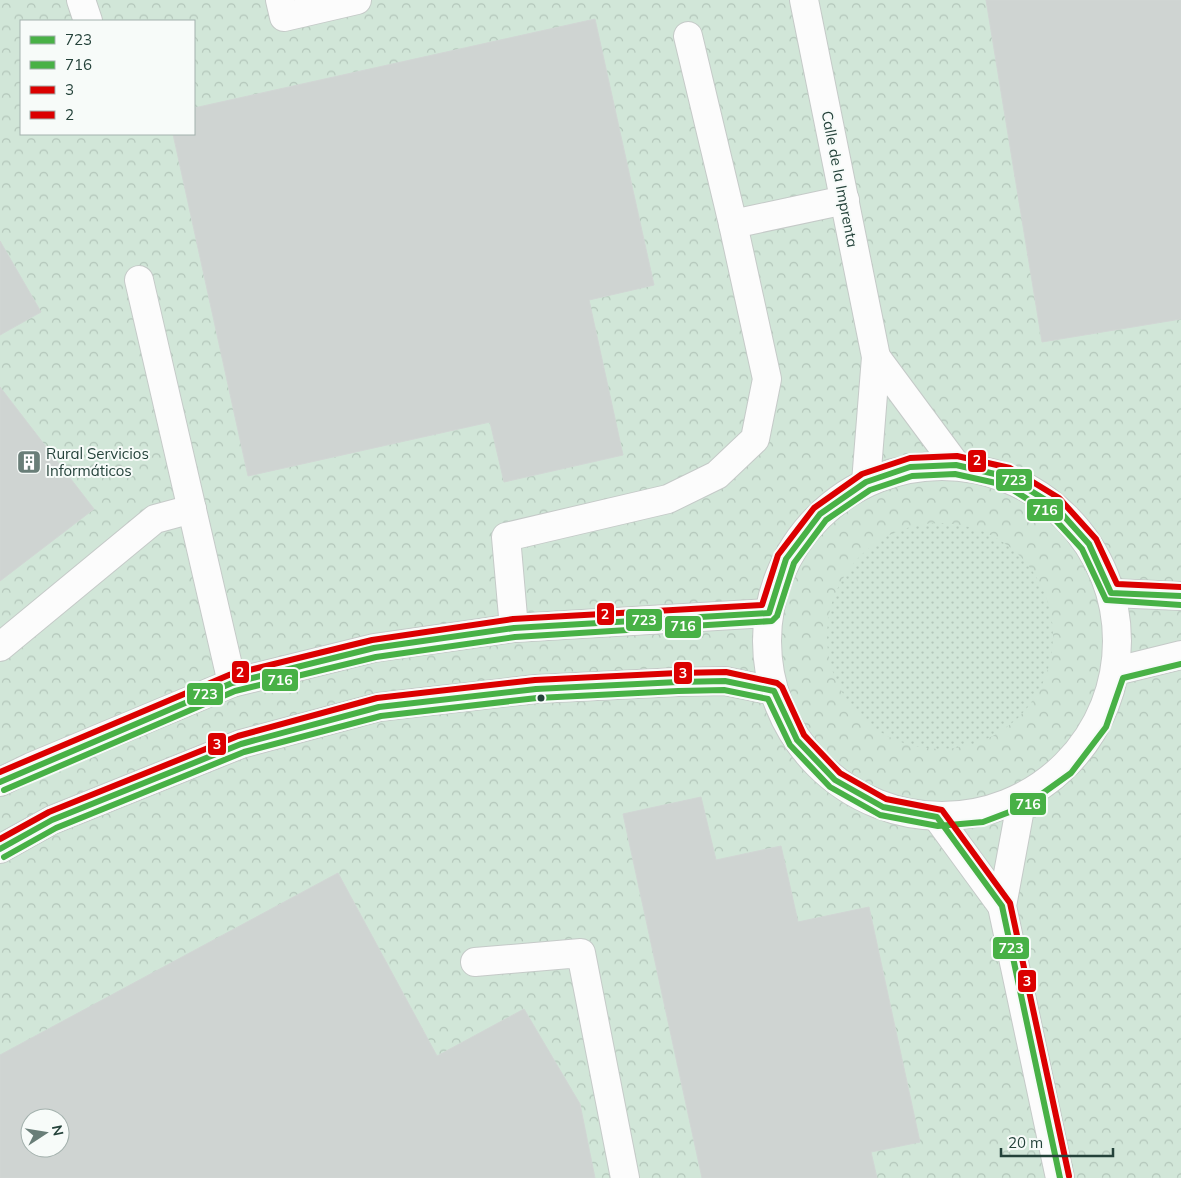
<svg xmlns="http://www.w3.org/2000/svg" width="1181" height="1178" viewBox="0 0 1181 1178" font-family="Mulish,sans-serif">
	<defs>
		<pattern id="park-crowns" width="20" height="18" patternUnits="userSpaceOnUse" patternTransform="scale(1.25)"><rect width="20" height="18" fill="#d1e6d8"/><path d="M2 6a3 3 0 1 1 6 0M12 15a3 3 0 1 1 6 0" fill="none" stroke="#b3c6ba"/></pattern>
		<pattern id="garden-dots" width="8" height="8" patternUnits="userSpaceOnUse" patternTransform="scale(1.25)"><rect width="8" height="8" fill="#d1e6d8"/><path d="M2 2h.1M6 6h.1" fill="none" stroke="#b3c6ba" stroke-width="1.8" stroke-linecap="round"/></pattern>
	</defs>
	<rect width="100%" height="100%" fill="#e8edeb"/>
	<path fill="url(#park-crowns)" fill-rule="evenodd" d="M 0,0 L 1181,0 L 1181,1178 L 0,1178 ZM 21,21 L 194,21 L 194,134 L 21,134 ZM 30,1118 L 60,1118 L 60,1148 L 30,1148 Z"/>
	<circle fill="url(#garden-dots)" cx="940" cy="636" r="113"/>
	<g fill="#cfd4d2" stroke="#d1d6d4" fill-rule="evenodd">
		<path d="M 986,0 L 1181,0 L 1181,319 L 1042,342 Z"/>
		<path d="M 595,19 L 654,285 L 589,300 L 623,455 L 504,482 L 490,422 L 248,476 L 173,134 L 194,134 L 194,108 Z"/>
		<path d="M 0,241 L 41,312 L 0,335 Z"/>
		<path d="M 0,387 L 94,509 L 0,581 Z"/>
		<path d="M 701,797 L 716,860 L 781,846 L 798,922 L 869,907 L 920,1142 L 871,1152 L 877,1178 L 702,1178 L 623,814 Z"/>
		<path d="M 338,873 L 437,1056 L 524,1009 L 580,1104 L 595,1178 L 0,1178 L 0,1055 ZM 30,1118 L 60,1118 L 60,1148 L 30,1148 Z"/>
	</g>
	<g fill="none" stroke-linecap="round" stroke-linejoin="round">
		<defs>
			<g id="minor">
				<path d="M 81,0 L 88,21"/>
				<path d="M 280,0 L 284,17 L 357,0"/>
				<path d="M 804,0 L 876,357 L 866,482"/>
				<path d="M 733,224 L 845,200"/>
				<path d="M 139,280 L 232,683"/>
				<path d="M 876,357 L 956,465"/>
				<circle cx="942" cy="641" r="175"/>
				<path d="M 1111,593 L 1181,596"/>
				<path d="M 514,628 L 506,537 L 668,499 L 717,475 L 755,439 L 767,379 L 733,224 L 688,36"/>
				<path d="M 0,647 L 155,519 L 192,509"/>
				<path d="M 1116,671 L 1181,655"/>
				<path d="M 0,782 L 31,767 L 232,683 L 374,648 L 514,628 L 769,613"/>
				<path d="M 1022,798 L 1002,906 L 1060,1178"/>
				<path d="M 937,817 L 1002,906"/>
				<path d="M 0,849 L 52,820 L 241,744 L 379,707 L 536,689 L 678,682 L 725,681 L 774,691"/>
				<path d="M 475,962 L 581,953 L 625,1178"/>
			</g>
		</defs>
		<use href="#minor" stroke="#c5cac8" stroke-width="30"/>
		<use href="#minor" stroke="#fcfcfc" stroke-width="28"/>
		<defs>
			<g id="bus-1">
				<path d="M 0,782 L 232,683 L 374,648 L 514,628 L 769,613 L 786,559 L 820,514 L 866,482 L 910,467 L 956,465 L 1008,477 L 1054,505 L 1089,544 L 1111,593 L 1181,596"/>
				<path d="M 0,849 L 52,820 L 241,744 L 379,707 L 536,689 L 678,682 L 725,681 L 774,691 L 797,740 L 835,780 L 883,807 L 937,817 L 1002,906 L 1060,1178"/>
			</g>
			<g id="bus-2">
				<path d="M 4,790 L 235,691 L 376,657 L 515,637 L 772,621 L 777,616 L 794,563 L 826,520 L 870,490 L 912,476 L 955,474 L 1005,485 L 1048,512 L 1082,549 L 1106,600 L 1181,605"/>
				<path d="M 4,857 L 56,828 L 244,752 L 381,716 L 537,698 L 678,691 L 724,690 L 768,699 L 790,745 L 830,787 L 880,815 L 938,826 L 983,822 L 1025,806 L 1071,773 L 1106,727 L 1123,678 L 1181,664"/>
			</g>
			<path id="bus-3" d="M 0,839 L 49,812 L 238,736 L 377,698 L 535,680 L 678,673 L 726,672 L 777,683 L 782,687 L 804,735 L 840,773 L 886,799 L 942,810 L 1010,903 L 1069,1176"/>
			<path id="bus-4" d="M 0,772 L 229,675 L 372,640 L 513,619 L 762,605 L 778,555 L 814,508 L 862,474 L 910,458 L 957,456 L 1010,468 L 1059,498 L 1096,539 L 1117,584 L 1181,587"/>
		</defs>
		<use href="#bus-1" stroke="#f7fbf9" stroke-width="10"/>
		<use href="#bus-2" stroke="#f7fbf9" stroke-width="10"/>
		<use href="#bus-3" stroke="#f7fbf9" stroke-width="10"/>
		<use href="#bus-4" stroke="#f7fbf9" stroke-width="10"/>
		<use href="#bus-1" stroke="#48b146" stroke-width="6"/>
		<use href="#bus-2" stroke="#48b146" stroke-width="6"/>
		<use href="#bus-3" stroke="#db0000" stroke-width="6"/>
		<use href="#bus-4" stroke="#db0000" stroke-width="6"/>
	</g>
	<defs>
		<symbol id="building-square" viewBox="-11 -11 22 22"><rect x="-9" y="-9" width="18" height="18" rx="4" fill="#697e78" stroke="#f7fbf9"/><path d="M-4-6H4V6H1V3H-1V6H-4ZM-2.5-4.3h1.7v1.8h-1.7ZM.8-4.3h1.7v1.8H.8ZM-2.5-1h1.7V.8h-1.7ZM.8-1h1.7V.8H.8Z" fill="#fff"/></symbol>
	</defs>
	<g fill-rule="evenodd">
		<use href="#building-square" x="15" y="448" width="28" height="28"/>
	</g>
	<circle fill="#24423a" stroke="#f7fbf9" stroke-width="2" cx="541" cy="698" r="4.5"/>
	<g text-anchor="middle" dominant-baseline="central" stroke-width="4" stroke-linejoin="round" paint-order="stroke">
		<g font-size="15" fill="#24423a" stroke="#f7fbf9">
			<text transform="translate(840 179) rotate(79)">Calle de la Imprenta</text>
		</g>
		<g font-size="15" fill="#24423a" stroke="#f7fbf9" text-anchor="start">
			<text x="46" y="453">Rural Servicios<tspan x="46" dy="17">Informáticos</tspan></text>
		</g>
	</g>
	<g stroke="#f7fbf9" stroke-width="2">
		<rect x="967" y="449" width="20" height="24" rx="5" fill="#db0000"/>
		<rect x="995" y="468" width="38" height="24" rx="5" fill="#48b146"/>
		<rect x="1026" y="498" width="38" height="24" rx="5" fill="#48b146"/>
		<rect x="596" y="602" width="19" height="24" rx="5" fill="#db0000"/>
		<rect x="625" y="608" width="38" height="24" rx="5" fill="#48b146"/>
		<rect x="664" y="615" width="38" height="24" rx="5" fill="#48b146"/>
		<rect x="231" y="660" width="19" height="24" rx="5" fill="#db0000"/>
		<rect x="673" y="661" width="20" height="24" rx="5" fill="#db0000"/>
		<rect x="261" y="668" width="38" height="24" rx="5" fill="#48b146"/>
		<rect x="186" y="682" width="38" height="24" rx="5" fill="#48b146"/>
		<rect x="207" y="732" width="20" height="24" rx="5" fill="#db0000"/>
		<rect x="1009" y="792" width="38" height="24" rx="5" fill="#48b146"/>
		<rect x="992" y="936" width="38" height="24" rx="5" fill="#48b146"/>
		<rect x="1017" y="969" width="20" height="24" rx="5" fill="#db0000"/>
	</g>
	<g font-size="14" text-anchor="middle" font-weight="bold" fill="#fff">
		<text x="977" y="465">2</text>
		<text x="1014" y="485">723</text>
		<text x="1045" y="515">716</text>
		<text x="605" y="619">2</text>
		<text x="644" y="625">723</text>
		<text x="683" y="631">716</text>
		<text x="240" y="677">2</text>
		<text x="683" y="678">3</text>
		<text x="280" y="685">716</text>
		<text x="205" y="699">723</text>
		<text x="217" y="749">3</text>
		<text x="1028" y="809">716</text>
		<text x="1011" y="953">723</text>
		<text x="1027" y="986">3</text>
	</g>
	<rect x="20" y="20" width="175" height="115" fill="#f7fbf9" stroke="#a3b1ad"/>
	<rect x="30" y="36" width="25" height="8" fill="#48b146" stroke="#a3b1ad"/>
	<text x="65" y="45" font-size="15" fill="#24423a">723</text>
	<rect x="30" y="61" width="25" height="8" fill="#48b146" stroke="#a3b1ad"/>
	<text x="65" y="70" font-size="15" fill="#24423a">716</text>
	<rect x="30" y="86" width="25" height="8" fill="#db0000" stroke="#a3b1ad"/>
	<text x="65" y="95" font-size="15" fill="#24423a">3</text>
	<rect x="30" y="111" width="25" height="8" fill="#db0000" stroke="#a3b1ad"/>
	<text x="65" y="120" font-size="15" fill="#24423a">2</text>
	<g transform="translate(45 1133) rotate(78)"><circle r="24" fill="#f7fbf9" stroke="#a3b1ad"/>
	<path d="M0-4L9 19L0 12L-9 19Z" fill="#697e78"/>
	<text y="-8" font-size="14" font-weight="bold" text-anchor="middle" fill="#24423a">N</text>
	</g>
	<path d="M1001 1148v8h112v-8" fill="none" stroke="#24423a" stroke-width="2.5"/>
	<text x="1008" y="1148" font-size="15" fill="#24423a" stroke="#f7fbf9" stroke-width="4" paint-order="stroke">20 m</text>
</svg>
